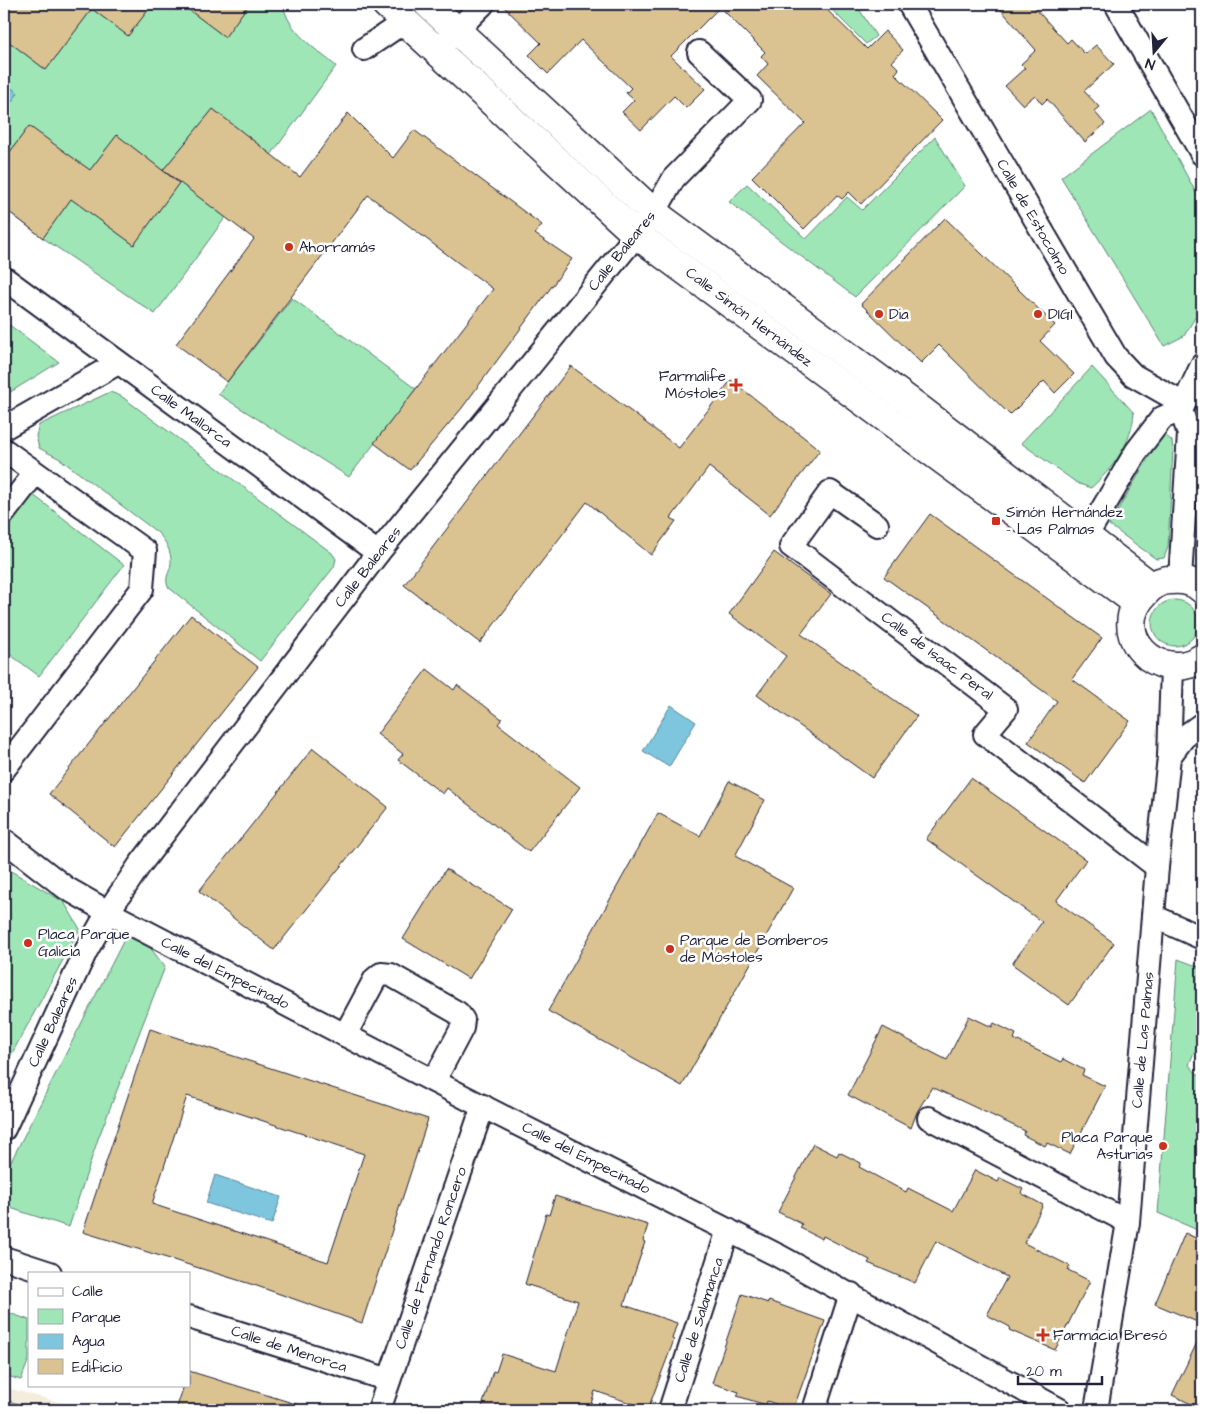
<svg xmlns="http://www.w3.org/2000/svg" width="1206" height="1414" viewBox="0 0 1206 1414" font-family="'Architects Daughter',sans-serif">
	<rect width="100%" height="100%" fill="#fff"/>
	<filter id="ink" filterUnits="userSpaceOnUse"><feTurbulence type="fractalNoise" baseFrequency=".02" numOctaves="2"/><feDisplacementMap in="SourceGraphic" scale="10" xChannelSelector="R" yChannelSelector="G"/><feConvolveMatrix kernelMatrix="1 2 1 2 8 2 1 2 1" color-interpolation-filters="sRGB"/></filter>
	<g filter="url(#ink)">
		<path fill="#f4edde" d="M 4,1387 L 87,1410 L 4,1410 Z"/>
		<g fill="#9ee6b5" stroke="#608478">
			<path d="M 4,4 L 283,4 C 288,32 316,49 336,66 L 155,314 L 43,238 L 4,208 Z"/>
			<path d="M 826,4 L 856,4 L 876,36 L 866,44 Z"/>
			<path d="M 1151,109 L 1202,204 L 1202,306 L 1184,336 L 1164,346 L 1061,177 Z"/>
			<path d="M 935,137 L 965,186 L 855,297 L 729,202 L 747,184 L 806,239 L 847,197 L 862,210 Z"/>
			<path d="M 292,298 L 416,389 L 349,477 L 218,394 Z"/>
			<path d="M 4,321 L 59,362 L 4,396 Z"/>
			<path d="M 1092,367 L 1134,413 C 1132,443 1113,468 1091,488 L 1077,483 L 1021,443 Z"/>
			<path d="M 110,392 L 121,396 L 332,553 L 336,559 L 334,567 L 260,661 L 168,587 C 164,577 170,573 171,563 C 172,552 165,540 158,533 L 60,459 L 39,448 L 36,436 L 39,425 Z"/>
			<path d="M 1163,433 L 1172,441 L 1173,450 L 1168,547 L 1164,558 L 1156,559 L 1109,525 Z"/>
			<path d="M 23,487 L 124,565 L 39,676 L 4,650 L 4,513 Z"/>
			<circle cx="1175" cy="623" r="23"/>
			<path d="M 4,867 L 64,902 L 80,929 L 4,1068 Z"/>
			<path d="M 132,924 L 165,967 L 98,1139 L 69,1227 L 4,1206 L 4,1175 Z"/>
			<path d="M 1178,959 L 1202,968 L 1202,1032 L 1189,1065 L 1197,1074 L 1202,1076 L 1202,1232 L 1158,1213 Z"/>
			<path d="M 4,1311 L 29,1320 L 29,1359 L 21,1380 L 4,1375 Z"/>
			<path d="M 4,1400 L 42,1410 L 4,1410 Z"/>
		</g>
		<g fill="#7dc6dd" stroke="#59849c">
			<path d="M 4,82 L 18,93 L 4,113 Z"/>
			<path d="M 671,705 L 696,722 L 669,767 L 643,751 Z"/>
			<path d="M 215,1175 L 281,1197 L 272,1224 L 206,1203 Z"/>
		</g>
		<g fill="#dac291" stroke="#22223b" fill-rule="evenodd">
			<path d="M 4,4 L 153,4 L 128,36 L 92,9 L 46,70 L 4,38 Z"/>
			<path d="M 181,4 L 249,4 L 225,37 Z"/>
			<path d="M 501,4 L 821,4 L 867,49 L 885,31 L 903,50 L 892,62 L 899,69 L 895,74 L 942,120 L 861,204 L 849,192 L 842,199 L 837,195 L 804,229 L 752,177 L 805,123 L 757,76 L 768,64 L 761,56 L 765,52 L 720,7 L 671,56 L 705,89 L 686,108 L 674,96 L 641,130 L 622,112 L 634,100 L 626,93 L 631,88 L 581,40 L 548,74 L 529,55 L 541,43 Z"/>
			<path d="M 996,4 L 1031,4 L 1067,43 L 1071,39 L 1085,54 L 1096,45 L 1114,64 L 1084,91 L 1099,107 L 1094,111 L 1105,124 L 1085,142 L 1047,99 L 1042,104 L 1035,95 L 1023,105 L 1005,86 L 1025,68 L 1021,64 L 1036,50 Z"/>
			<path d="M 213,109 L 300,177 L 348,113 L 393,158 L 414,130 L 542,225 L 535,234 L 572,259 L 462,408 L 410,470 L 374,443 L 493,289 L 368,195 L 227,382 L 176,344 L 254,239 L 163,170 Z"/>
			<path d="M 29,126 L 90,170 L 117,135 L 179,183 L 134,245 L 71,199 L 43,238 L 4,208 L 4,160 Z"/>
			<path d="M 945,218 L 1055,325 L 1040,341 L 1074,374 L 1055,393 L 1044,381 L 1010,415 L 939,345 L 921,363 L 861,304 Z"/>
			<path d="M 571,366 L 679,448 L 731,380 L 820,450 L 770,515 L 709,467 L 671,518 L 676,521 L 651,555 L 587,502 L 480,643 L 404,585 Z"/>
			<path d="M 930,514 L 1102,638 L 1072,679 L 1130,721 L 1085,783 L 1028,742 L 1057,701 L 884,577 Z"/>
			<path d="M 774,552 L 831,594 L 801,634 L 917,716 L 872,778 L 757,695 L 786,656 L 729,614 Z"/>
			<path d="M 191,615 L 258,667 L 115,847 L 49,794 Z"/>
			<path d="M 427,669 L 454,690 L 457,685 L 502,719 L 498,724 L 580,787 L 529,852 L 447,788 L 443,794 L 398,760 L 403,754 L 377,734 Z"/>
			<path d="M 313,748 L 388,807 L 274,950 L 199,891 Z"/>
			<path d="M 971,778 L 1086,860 L 1056,901 L 1114,943 L 1069,1005 L 1012,964 L 1042,922 L 926,839 Z"/>
			<path d="M 729,781 L 765,800 L 735,856 L 793,888 L 682,1086 L 548,1011 L 658,813 L 700,836 Z"/>
			<path d="M 446,869 L 512,909 L 469,979 L 403,939 Z"/>
			<path d="M 969,1016 L 992,1027 L 994,1023 L 1016,1034 L 1014,1039 L 1061,1062 L 1063,1059 L 1084,1070 L 1082,1075 L 1105,1086 L 1070,1154 L 1047,1143 L 1045,1146 L 1023,1135 L 1025,1131 L 932,1087 L 917,1112 L 911,1128 L 848,1095 L 883,1027 L 947,1060 Z"/>
			<path d="M 150,1029 L 428,1119 L 362,1323 L 257,1286 L 83,1232 ZM 187,1096 L 364,1154 L 328,1262 L 152,1204 Z"/>
			<path d="M 813,1144 L 837,1156 L 839,1152 L 861,1163 L 859,1167 L 906,1192 L 908,1188 L 953,1211 L 975,1170 L 998,1182 L 1000,1178 L 1023,1189 L 1021,1193 L 1043,1205 L 1024,1243 L 1070,1266 L 1068,1270 L 1090,1281 L 1055,1350 L 1009,1330 L 1010,1327 L 987,1315 L 1007,1277 L 936,1241 L 915,1283 L 868,1263 L 870,1260 L 823,1236 L 822,1239 L 800,1228 L 802,1224 L 778,1212 Z"/>
			<path d="M 555,1196 L 648,1225 L 643,1241 L 645,1242 L 624,1305 L 677,1323 L 672,1339 L 674,1340 L 648,1409 L 595,1391 L 589,1410 L 481,1410 L 493,1371 L 496,1372 L 502,1354 L 556,1371 L 578,1301 L 525,1284 L 546,1214 L 549,1215 Z"/>
			<path d="M 1185,1233 L 1202,1241 L 1202,1324 L 1155,1304 Z"/>
			<path d="M 742,1294 L 768,1303 L 769,1301 L 825,1321 L 793,1410 L 767,1401 L 766,1405 L 737,1396 L 739,1392 L 712,1383 Z"/>
			<path d="M 1202,1332 L 1202,1409 L 1172,1395 Z"/>
			<path d="M 189,1371 L 299,1405 L 298,1410 L 176,1410 L 184,1385 L 189,1385 Z"/>
		</g>
		<g fill="none" stroke-linecap="round" stroke-linejoin="round">
			<defs>
				<g id="minor">
					<path d="M 909,4 L 1116,357 L 1133,375 L 1184,404"/>
					<path d="M 1116,4 L 1202,154"/>
					<path d="M 445,42 L 483,4"/>
					<path d="M 364,49 L 404,22"/>
					<path d="M 4,278 L 378,553"/>
					<path d="M 4,428 L 118,363"/>
					<path d="M 4,450 L 145,551 L 142,589 L 4,769"/>
					<path d="M 4,513 L 35,473"/>
					<path d="M 877,525 L 830,492 L 791,546 L 1006,709 L 985,734 L 1157,867"/>
					<path d="M 1087,535 L 1136,452 L 1162,418 L 1181,410"/>
					<path d="M 1180,579 L 1189,434 L 1181,410 L 1202,365"/>
					<path d="M 1169,757 L 1184,737 L 1202,724"/>
					<path d="M 4,840 L 66,888 L 108,912 L 474,1102 L 777,1255 L 1060,1410"/>
					<path d="M 1153,916 L 1202,938"/>
					<path d="M 345,1035 L 375,979 L 381,974 L 391,975 L 458,1013 L 463,1020 L 462,1028 L 434,1081"/>
					<path d="M 929,1118 L 1128,1222"/>
					<path d="M 4,1129 L 86,951 L 108,912 L 139,866 L 378,553 L 654,213 L 674,178 L 750,100 L 699,52"/>
					<path d="M 4,1258 L 50,1273"/>
					<path d="M 189,1317 L 389,1380"/>
					<path d="M 379,1410 L 483,1106"/>
					<path d="M 670,1410 L 728,1230"/>
					<path d="M 814,1410 L 851,1294"/>
					<path d="M 1096,1410 L 1128,1222 L 1157,867 L 1169,757 L 1172,667"/>
				</g>
				<g id="tertiary">
					<path d="M 386,4 L 637,235 L 1136,602"/>
					<path d="M 428,4 L 654,213 L 913,404 L 1151,586"/>
					<path d="M 1202,589 C 1194,581 1181,579 1170,580 C 1159,580 1151,586 1144,594 C 1107,634 1158,686 1202,658"/>
				</g>
			</defs>
			<use href="#minor" stroke="#22223b" stroke-width="26"/>
			<use href="#tertiary" stroke="#22223b" stroke-width="31"/>
			<use href="#minor" stroke="#fff" stroke-width="22"/>
			<use href="#tertiary" stroke="#fff" stroke-width="28"/>
		</g>
	</g>
	<g fill="#c8321e" stroke="#fff" stroke-width="2">
		<circle cx="289" cy="247" r="5"/>
		<circle cx="879" cy="314" r="5"/>
		<circle cx="1038" cy="314" r="5"/>
		<path d="M733.5 377.5h5v5h5v5h-5v5h-5v-5h-5v-5h5z"/>
		<rect x="991" y="516" width="10" height="10" rx="2.5"/>
		<circle cx="28" cy="943" r="5"/>
		<circle cx="670" cy="949" r="5"/>
		<circle cx="1163" cy="1146" r="5"/>
		<path d="M1040.5 1327.5h5v5h5v5h-5v5h-5v-5h-5v-5h5z"/>
	</g>
	<g text-anchor="middle" dominant-baseline="central" stroke-width="5" stroke-linejoin="round" paint-order="stroke">
		<g font-size="15" fill="#22223b" stroke="#fff">
			<text transform="translate(1033 217) rotate(60)">Calle de Estocolmo</text>
			<text transform="translate(622 251) rotate(-51)">Calle Baleares</text>
			<text transform="translate(749 317) rotate(37)">Calle Simón Hernández</text>
			<text transform="translate(191 416) rotate(36)">Calle Mallorca</text>
			<text transform="translate(368 567) rotate(-52)">Calle Baleares</text>
			<text transform="translate(937 656) rotate(37)">Calle de Isaac Peral</text>
			<text transform="translate(225 973) rotate(27)">Calle del Empecinado</text>
			<text transform="translate(53 1022) rotate(-65)">Calle Baleares</text>
			<text transform="translate(1143 1040) rotate(-85)">Calle de Las Palmas</text>
			<text transform="translate(586 1158) rotate(27)">Calle del Empecinado</text>
			<text transform="translate(431 1258) rotate(-71)">Calle de Fernando Roncero</text>
			<text transform="translate(699 1320) rotate(-72)">Calle de Salamanca</text>
			<text transform="translate(289 1349) rotate(18)">Calle de Menorca</text>
		</g>
		<g font-size="15" fill="#22223b" stroke="#fff" text-anchor="start">
			<text x="299" y="247">Ahorramás</text>
			<text x="889" y="314">Dia</text>
			<text x="1048" y="314">DIGI</text>
			<text x="726" y="376" text-anchor="end">Farmalife<tspan x="726" dy="17">Móstoles</tspan></text>
			<text x="1006" y="512">Simón Hernández<tspan x="1006" dy="17">- Las Palmas</tspan></text>
			<text x="38" y="934">Placa Parque<tspan x="38" dy="17">Galicia</tspan></text>
			<text x="680" y="940">Parque de Bomberos<tspan x="680" dy="17">de Móstoles</tspan></text>
			<text x="1153" y="1137" text-anchor="end">Placa Parque<tspan x="1153" dy="17">Asturias</tspan></text>
			<text x="1053" y="1335">Farmacia Bresó</text>
		</g>
	</g>
	<rect width="1206" height="1414" fill="none" stroke="#fff" stroke-width="20"/>
	<rect x="10" y="10" width="1186" height="1394" fill="none" stroke="#22223b" stroke-width="2" filter="url(#ink)"/>
	<rect x="28" y="1272" width="162" height="115" fill="#ffffff" stroke="#a7a7b1"/>
	<rect x="38" y="1288" width="25" height="8" fill="#ffffff" stroke="#a7a7b1"/>
	<text x="72" y="1296" font-size="15" fill="#22223b">Calle</text>
	<rect x="38" y="1309" width="25" height="15" fill="#9ee6b5" stroke="#a7a7b1"/>
	<text x="72" y="1322" font-size="15" fill="#22223b">Parque</text>
	<rect x="38" y="1334" width="25" height="15" fill="#7dc6dd" stroke="#a7a7b1"/>
	<text x="72" y="1346" font-size="15" fill="#22223b">Agua</text>
	<rect x="38" y="1359" width="25" height="15" fill="#dac291" stroke="#a7a7b1"/>
	<text x="72" y="1372" font-size="15" fill="#22223b">Edificio</text>
	<g transform="translate(1154 52) rotate(198)" stroke="#ffffff" stroke-width="4" paint-order="stroke">
	<path d="M0-4L9 19L0 12L-9 19Z" fill="#22223b"/>
	<text y="-8" font-size="14" font-weight="bold" text-anchor="middle" fill="#22223b">N</text>
	</g>
	<path d="M1018 1376v8h84v-8" fill="none" stroke="#22223b" stroke-width="2.5"/>
	<text x="1026" y="1376" font-size="15" fill="#22223b" stroke="#ffffff" stroke-width="4" paint-order="stroke">20 m</text>
</svg>
